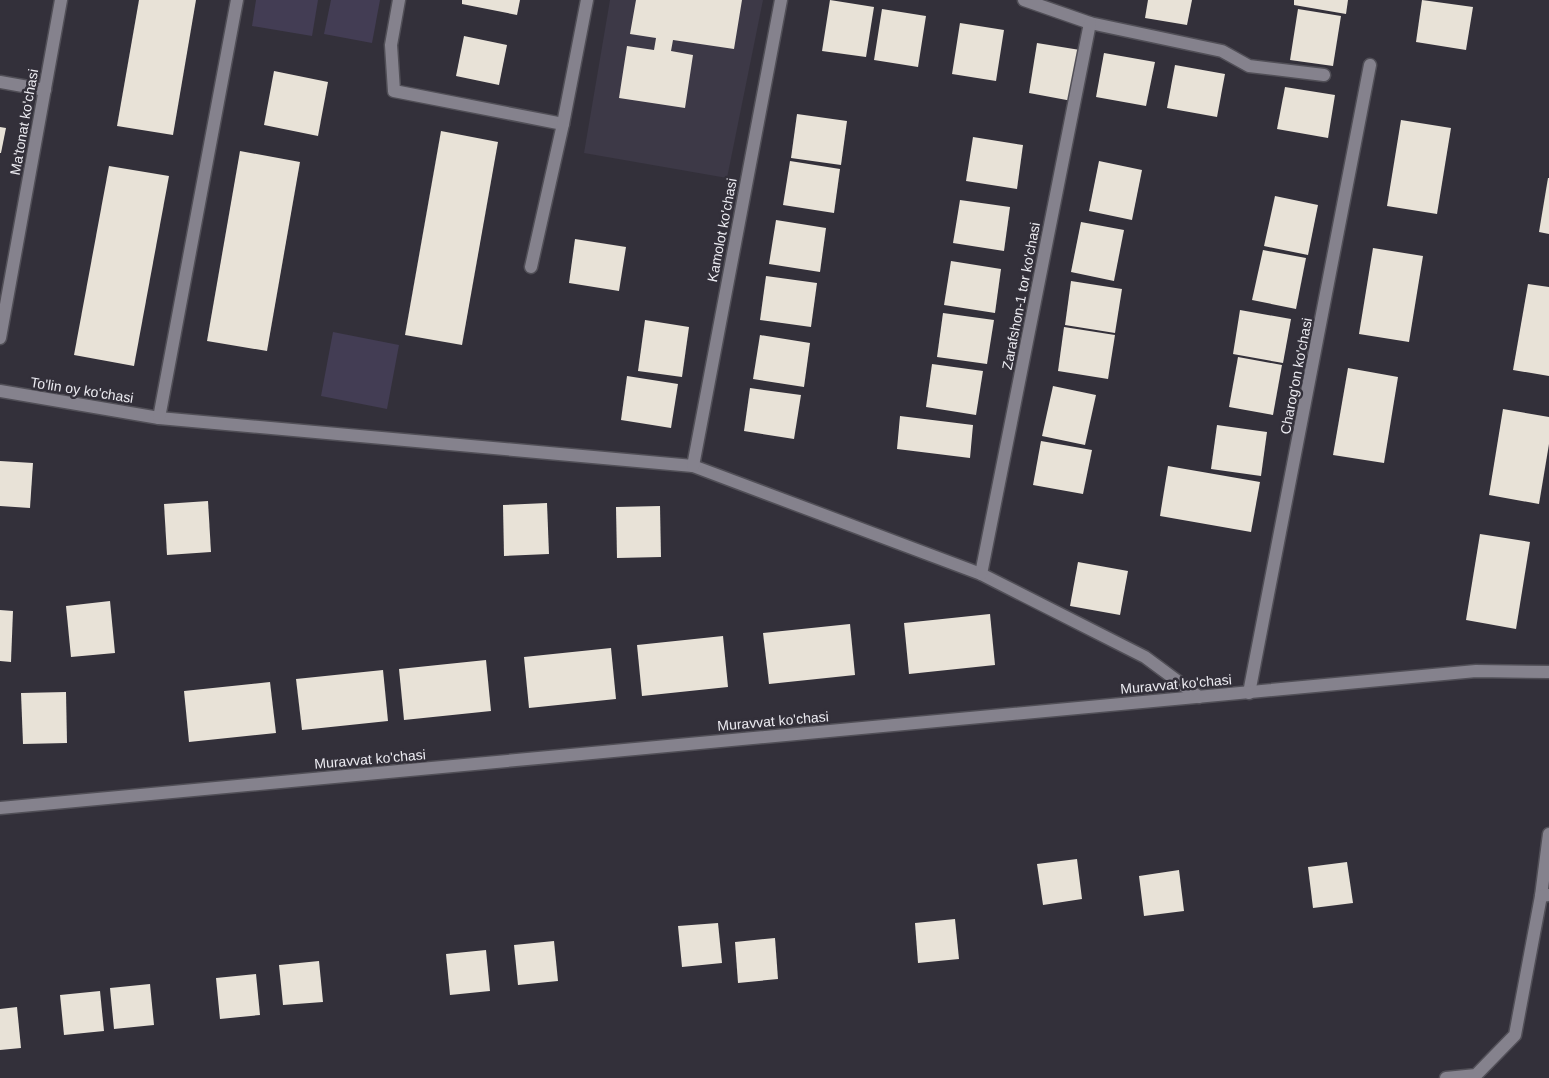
<svg xmlns="http://www.w3.org/2000/svg" width="1549" height="1078" viewBox="0 0 1549 1078" font-family="Arial,sans-serif">
	<rect width="100%" height="100%" fill="#33303a"/>
	<path fill="#3d3947" d="M 610,0 L 763,0 L 727,178 L 584,153 Z"/>
	<g fill="#433d54">
		<path d="M 256,0 L 318,0 L 312,36 L 252,26 Z"/>
		<path d="M 331,0 L 380,0 L 372,43 L 324,34 Z"/>
		<path d="M 333,332 L 399,345 L 387,409 L 321,396 Z"/>
	</g>
	<g fill="#e8e2d7">
		<path d="M 139,0 L 196,0 L 173,135 L 117,126 Z"/>
		<path d="M 462,0 L 520,0 L 517,15 L 462,4 Z"/>
		<path d="M 636,0 L 742,0 L 734,49 L 673,40 L 671,51 L 693,55 L 685,108 L 619,98 L 627,46 L 654,50 L 656,38 L 630,34 Z"/>
		<path d="M 830,0 L 874,7 L 866,57 L 822,51 Z"/>
		<path d="M 1148,0 L 1192,0 L 1187,25 L 1145,18 Z"/>
		<path d="M 1294,0 L 1348,0 L 1346,14 L 1294,5 Z"/>
		<path d="M 1422,0 L 1473,7 L 1466,50 L 1416,42 Z"/>
		<path d="M 882,9 L 926,16 L 918,67 L 874,60 Z"/>
		<path d="M 1298,9 L 1341,16 L 1333,66 L 1290,60 Z"/>
		<path d="M 960,23 L 1004,30 L 996,81 L 952,74 Z"/>
		<path d="M 464,36 L 507,45 L 499,85 L 456,76 Z"/>
		<path d="M 1037,43 L 1080,50 L 1072,101 L 1029,93 Z"/>
		<path d="M 1104,53 L 1155,62 L 1146,106 L 1096,97 Z"/>
		<path d="M 1175,65 L 1225,74 L 1217,117 L 1167,108 Z"/>
		<path d="M 274,71 L 328,82 L 318,136 L 264,125 Z"/>
		<path d="M 1285,87 L 1335,95 L 1328,138 L 1277,129 Z"/>
		<path d="M 797,114 L 847,121 L 841,165 L 791,158 Z"/>
		<path d="M 1401,120 L 1451,128 L 1437,214 L 1387,206 Z"/>
		<path d="M 0,127 L 6,128 L 1,153 L 0,153 Z"/>
		<path d="M 441,131 L 498,142 L 462,345 L 405,335 Z"/>
		<path d="M 973,137 L 1023,145 L 1017,189 L 966,181 Z"/>
		<path d="M 240,151 L 300,162 L 267,351 L 207,341 Z"/>
		<path d="M 790,161 L 840,169 L 834,213 L 783,205 Z"/>
		<path d="M 1099,161 L 1142,170 L 1132,220 L 1089,211 Z"/>
		<path d="M 109,166 L 169,176 L 134,366 L 74,355 Z"/>
		<path d="M 1548,178 L 1549,178 L 1549,234 L 1539,232 Z"/>
		<path d="M 1275,196 L 1318,205 L 1308,255 L 1264,246 Z"/>
		<path d="M 960,200 L 1010,207 L 1004,251 L 953,243 Z"/>
		<path d="M 776,220 L 826,228 L 820,272 L 769,264 Z"/>
		<path d="M 1081,222 L 1124,230 L 1114,281 L 1071,272 Z"/>
		<path d="M 575,239 L 626,247 L 619,291 L 569,283 Z"/>
		<path d="M 1373,248 L 1423,256 L 1409,342 L 1359,334 Z"/>
		<path d="M 1263,250 L 1306,258 L 1296,309 L 1252,300 Z"/>
		<path d="M 951,261 L 1001,269 L 995,313 L 944,305 Z"/>
		<path d="M 766,276 L 817,283 L 811,327 L 760,320 Z"/>
		<path d="M 1071,281 L 1122,289 L 1115,333 L 1065,325 Z"/>
		<path d="M 1528,284 L 1549,287 L 1549,376 L 1513,370 Z"/>
		<path d="M 1240,310 L 1291,319 L 1283,363 L 1233,354 Z"/>
		<path d="M 943,313 L 994,320 L 987,364 L 937,357 Z"/>
		<path d="M 645,320 L 689,327 L 682,377 L 638,371 Z"/>
		<path d="M 1064,327 L 1115,335 L 1108,379 L 1058,371 Z"/>
		<path d="M 760,335 L 810,343 L 804,387 L 753,379 Z"/>
		<path d="M 1238,357 L 1282,365 L 1273,415 L 1229,407 Z"/>
		<path d="M 932,364 L 983,371 L 976,415 L 926,407 Z"/>
		<path d="M 1348,368 L 1398,377 L 1384,463 L 1333,455 Z"/>
		<path d="M 627,376 L 678,384 L 671,428 L 621,420 Z"/>
		<path d="M 1053,386 L 1096,395 L 1085,445 L 1042,436 Z"/>
		<path d="M 750,388 L 801,395 L 794,439 L 744,431 Z"/>
		<path d="M 1503,409 L 1549,417 L 1549,444 L 1539,504 L 1489,495 Z"/>
		<path d="M 900,416 L 973,425 L 970,458 L 897,449 Z"/>
		<path d="M 1217,425 L 1267,432 L 1261,476 L 1211,469 Z"/>
		<path d="M 1041,441 L 1092,450 L 1083,494 L 1033,485 Z"/>
		<path d="M 0,461 L 33,463 L 30,508 L 0,506 Z"/>
		<path d="M 1168,466 L 1260,482 L 1251,532 L 1160,516 Z"/>
		<path d="M 208,501 L 211,552 L 167,555 L 164,504 Z"/>
		<path d="M 547,503 L 549,554 L 504,556 L 503,505 Z"/>
		<path d="M 660,506 L 661,557 L 617,558 L 616,507 Z"/>
		<path d="M 1480,534 L 1530,542 L 1516,629 L 1466,620 Z"/>
		<path d="M 1078,562 L 1128,571 L 1120,615 L 1070,606 Z"/>
		<path d="M 110,601 L 115,653 L 71,657 L 66,606 Z"/>
		<path d="M 0,610 L 13,611 L 11,662 L 0,661 Z"/>
		<path d="M 990,614 L 995,665 L 909,674 L 904,623 Z"/>
		<path d="M 850,624 L 855,675 L 769,684 L 763,633 Z"/>
		<path d="M 723,636 L 728,687 L 642,696 L 637,645 Z"/>
		<path d="M 611,648 L 616,699 L 529,708 L 524,657 Z"/>
		<path d="M 486,660 L 491,711 L 404,720 L 399,669 Z"/>
		<path d="M 383,670 L 388,721 L 302,730 L 296,679 Z"/>
		<path d="M 270,682 L 276,733 L 189,742 L 184,691 Z"/>
		<path d="M 66,692 L 67,743 L 23,744 L 21,693 Z"/>
		<path d="M 1077,859 L 1082,899 L 1043,905 L 1037,864 Z"/>
		<path d="M 1347,862 L 1353,903 L 1313,908 L 1308,867 Z"/>
		<path d="M 1179,870 L 1184,911 L 1144,916 L 1139,876 Z"/>
		<path d="M 955,919 L 959,959 L 918,963 L 915,923 Z"/>
		<path d="M 718,923 L 722,963 L 682,967 L 678,926 Z"/>
		<path d="M 775,938 L 778,979 L 738,983 L 735,942 Z"/>
		<path d="M 554,941 L 558,981 L 518,985 L 514,945 Z"/>
		<path d="M 486,950 L 490,991 L 450,995 L 446,954 Z"/>
		<path d="M 319,961 L 323,1002 L 283,1005 L 279,965 Z"/>
		<path d="M 256,974 L 260,1015 L 220,1019 L 216,978 Z"/>
		<path d="M 150,984 L 154,1025 L 114,1029 L 110,988 Z"/>
		<path d="M 100,991 L 104,1031 L 64,1035 L 60,995 Z"/>
		<path d="M 17,1007 L 21,1048 L 0,1050 L 0,1009 Z"/>
	</g>
	<g fill="none" stroke-linecap="round" stroke-linejoin="round">
		<defs>
			<g id="minor">
				<path d="M 399,0 L 391,45 L 394,91 L 563,124"/>
				<path d="M 1024,0 L 1090,23 L 1222,51 L 1249,66 L 1324,75"/>
				<path d="M 0,82 L 45,90"/>
				<path d="M 531,267 L 563,124 L 587,0"/>
				<path d="M 0,338 L 61,0"/>
				<path d="M 0,391 L 159,418 L 693,466 L 981,574 L 1145,657 L 1199,697"/>
				<path d="M 159,418 L 237,0"/>
				<path d="M 693,466 L 781,0"/>
				<path d="M 981,574 L 1090,23"/>
				<path d="M 1249,693 L 1370,65"/>
				<path d="M 0,808 L 1476,671 L 1549,672"/>
				<path d="M 1446,1078 L 1476,1075 L 1515,1035 L 1541,896 L 1549,834"/>
			</g>
			<path id="tertiary" d="M 1541,896 L 1549,895"/>
		</defs>
		<use href="#minor" stroke="#514f57" stroke-width="15"/>
		<use href="#tertiary" stroke="#514f57" stroke-width="15"/>
		<use href="#minor" stroke="#85828d" stroke-width="12"/>
		<use href="#tertiary" stroke="#85828d" stroke-width="12"/>
	</g>
	<g text-anchor="middle" dominant-baseline="central" stroke-width="5" stroke-linejoin="round" paint-order="stroke">
		<g font-size="14" fill="#ecebf1" stroke="#33303a">
			<text transform="translate(24 122) rotate(-80)">Ma'tonat ko'chasi</text>
			<text transform="translate(722 230) rotate(-79)">Kamolot ko'chasi</text>
			<text transform="translate(1021 296) rotate(-79)">Zarafshon-1 tor ko'chasi</text>
			<text transform="translate(1296 376) rotate(-79)">Charog'on ko'chasi</text>
			<text transform="translate(82 390) rotate(9)">To'lin oy ko'chasi</text>
			<text transform="translate(1176 684) rotate(-5)">Muravvat ko'chasi</text>
			<text transform="translate(773 721) rotate(-5)">Muravvat ko'chasi</text>
			<text transform="translate(370 759) rotate(-5)">Muravvat ko'chasi</text>
		</g>
	</g>
</svg>
